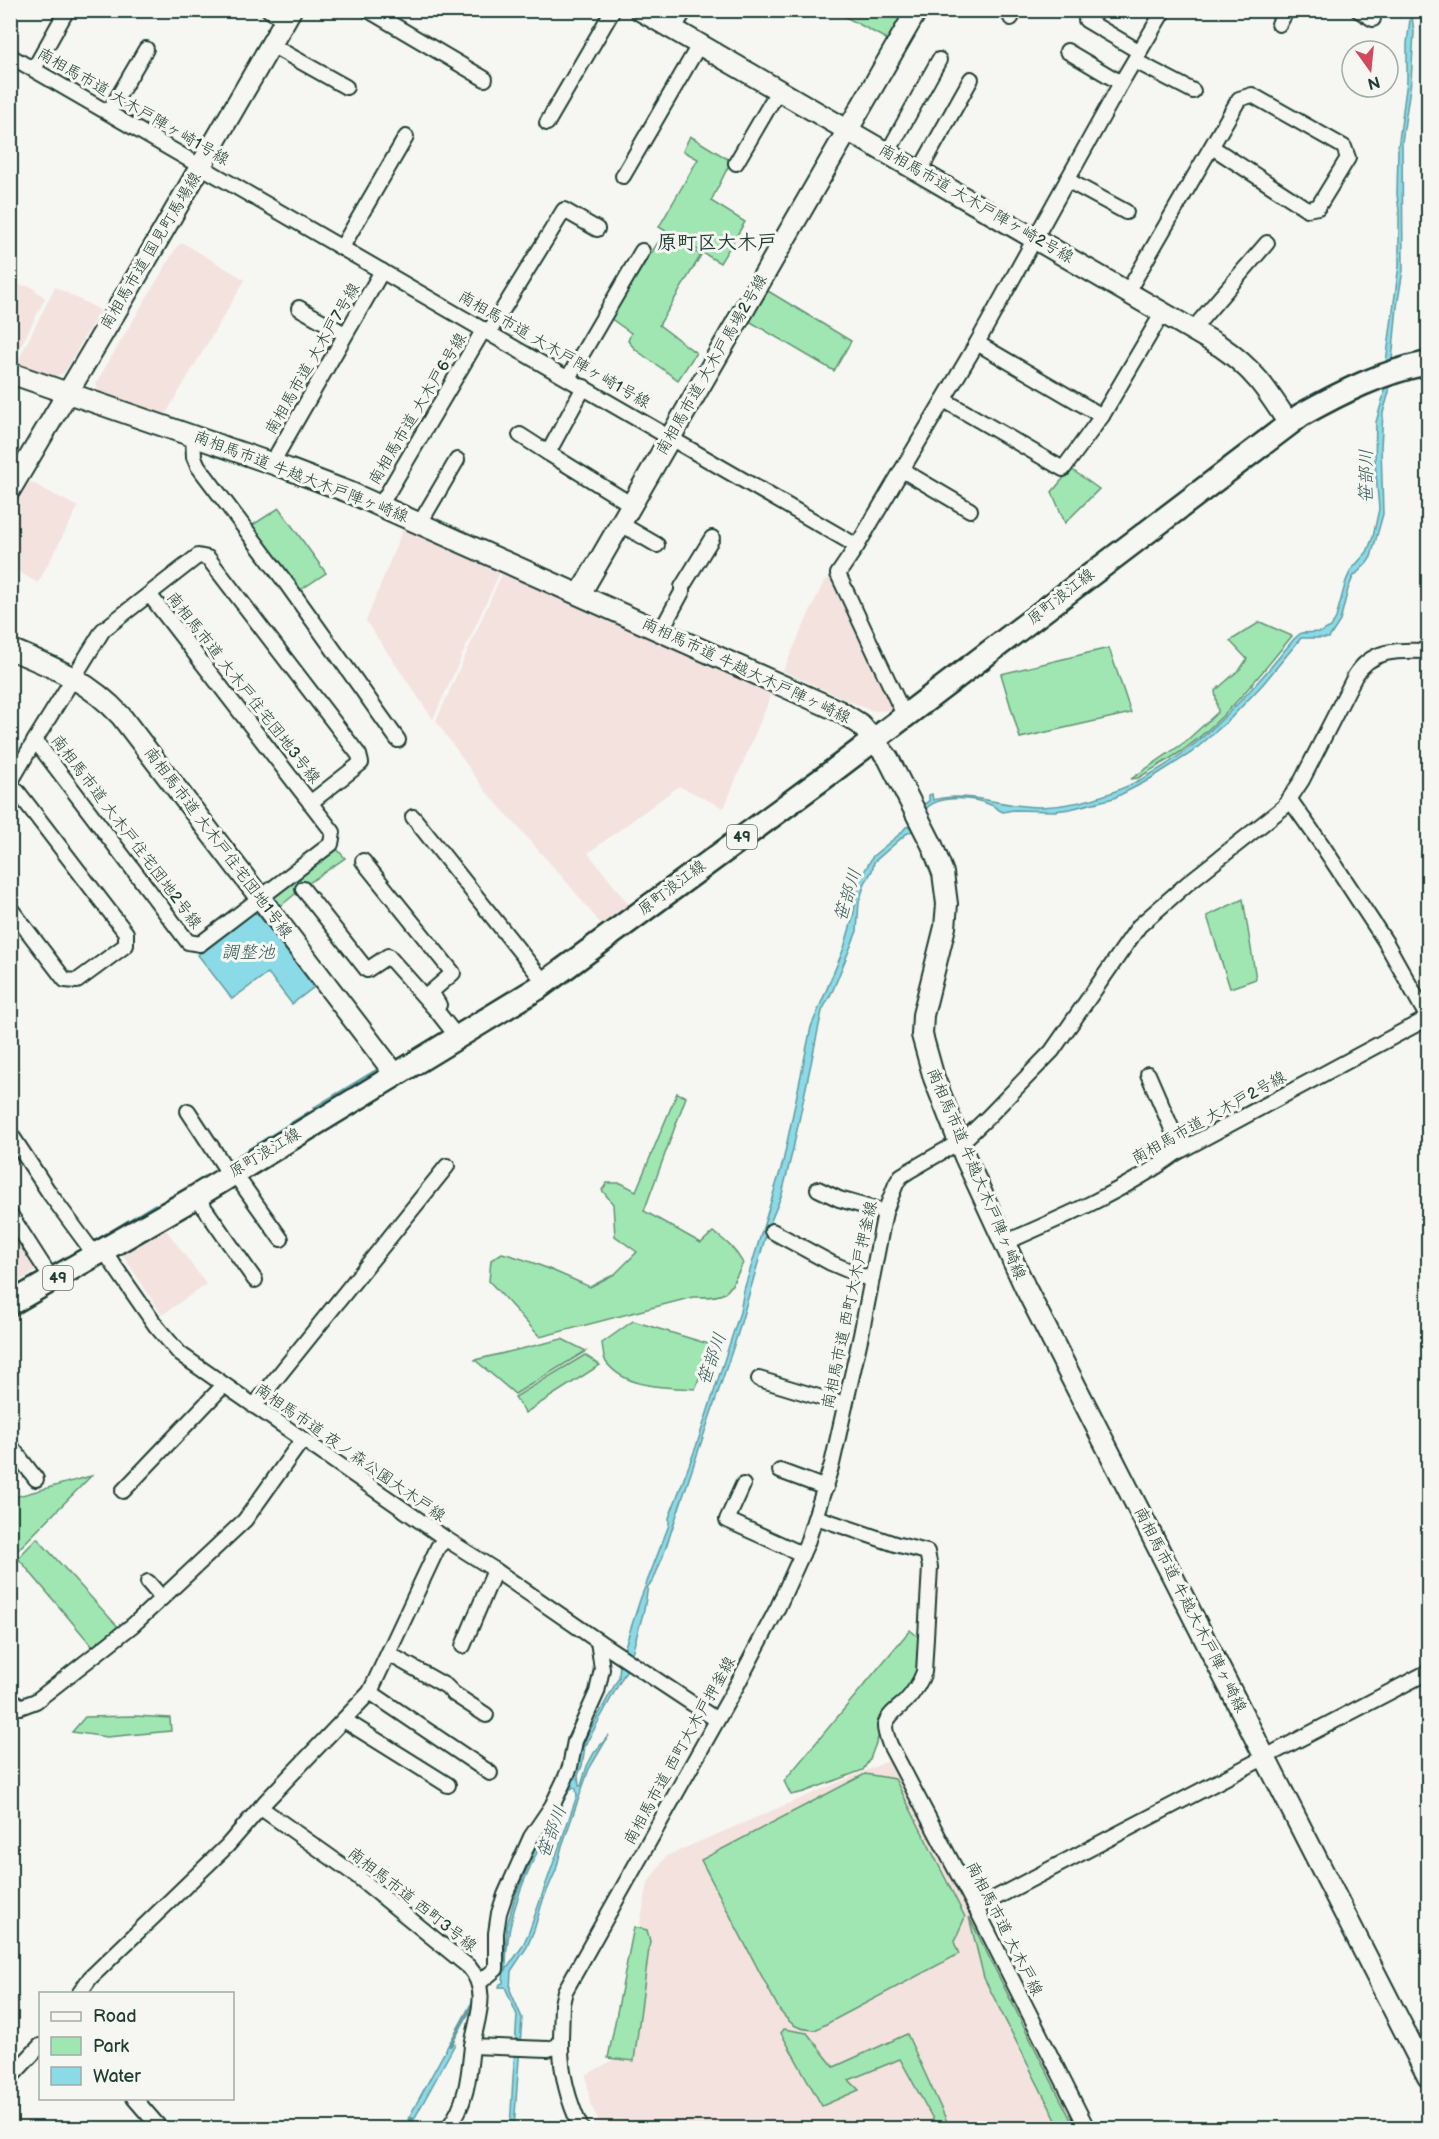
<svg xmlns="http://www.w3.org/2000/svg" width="1439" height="2139" viewBox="0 0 1439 2139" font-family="'Balsamiq Sans','Klee One',sans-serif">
	<rect width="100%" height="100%" fill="#f6f6f2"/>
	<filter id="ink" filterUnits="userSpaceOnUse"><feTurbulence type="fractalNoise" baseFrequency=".0167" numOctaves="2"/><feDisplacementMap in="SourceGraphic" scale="12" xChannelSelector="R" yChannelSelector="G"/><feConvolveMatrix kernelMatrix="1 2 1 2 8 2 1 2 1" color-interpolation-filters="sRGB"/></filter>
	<g filter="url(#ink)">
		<g fill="#f4e2de">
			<path d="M 183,243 L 245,280 L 165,415 L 103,393 L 99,391 L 96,383 L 178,245 Z"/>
			<path d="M 11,285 L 30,286 L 45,298 L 14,360 L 11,358 Z"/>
			<path d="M 55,287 L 100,310 L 64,373 L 55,376 L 17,363 Z"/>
			<path d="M 30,482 L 78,507 L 38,583 L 11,567 L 11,512 Z"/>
			<path d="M 405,524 L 500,572 L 433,719 L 366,621 Z"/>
			<path d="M 502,574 L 773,691 L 724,808 L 679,786 L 588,853 L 629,905 L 601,924 L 565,880 L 484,789 L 436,721 Z"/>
			<path d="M 833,576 L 896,708 L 891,710 L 875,711 L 867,709 L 783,671 L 824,581 Z"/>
			<path d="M 10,1223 L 40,1269 L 11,1285 L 10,1285 Z"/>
			<path d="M 166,1230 L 206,1284 L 162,1315 L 123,1255 Z"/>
			<path d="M 893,1759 L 1081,2128 L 603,2128 L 590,2104 L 586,2075 L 613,2060 L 648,1883 L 666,1856 Z"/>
		</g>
		<g fill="#a0e6b2" stroke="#609273" stroke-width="1.5">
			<path d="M 842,11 L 888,11 L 901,18 L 890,41 L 840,14 Z"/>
			<path d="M 690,136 L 731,161 L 711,201 L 745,222 L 720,263 L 659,227 L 698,159 L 683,151 Z"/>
			<path d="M 664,233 L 701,255 L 659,325 L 696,353 L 678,380 L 636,350 L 628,341 L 631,333 L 610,318 Z"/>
			<path d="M 768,291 L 851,341 L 834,371 L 749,321 Z"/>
			<path d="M 1071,469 L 1099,489 L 1065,523 L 1052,492 Z"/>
			<path d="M 279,508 L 326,573 L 296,593 L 248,528 Z"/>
			<path d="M 1260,622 L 1292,636 C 1259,676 1225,720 1182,751 C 1168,760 1153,769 1138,778 L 1131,779 L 1185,742 L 1218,712 L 1215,691 L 1241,668 L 1247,659 L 1230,641 Z"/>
			<path d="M 1109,648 L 1131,713 L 1020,738 L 1001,674 Z"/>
			<path d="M 336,848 L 345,858 L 306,885 L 278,908 L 273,902 L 275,893 Z"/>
			<path d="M 1243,899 L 1256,979 L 1230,988 L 1207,916 Z"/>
			<path d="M 677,1093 L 686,1097 L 644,1211 L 701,1243 L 713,1232 C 726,1241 735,1249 743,1263 C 727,1294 730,1298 693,1297 L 540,1337 L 489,1281 L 491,1260 L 502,1253 C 533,1261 561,1274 590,1287 L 615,1274 L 637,1252 L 615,1236 L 613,1204 L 602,1190 L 607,1183 L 621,1183 L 636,1191 Z"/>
			<path d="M 633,1321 L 712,1345 L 695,1389 C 665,1387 626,1389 606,1362 C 603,1357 603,1349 602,1343 Z"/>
			<path d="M 562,1339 L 586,1351 L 515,1394 L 475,1360 Z"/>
			<path d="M 585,1355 L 600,1365 L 525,1413 L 515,1397 Z"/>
			<path d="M 91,1476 L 11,1557 L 11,1498 Z"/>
			<path d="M 37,1538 L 120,1629 L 93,1647 L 18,1558 Z"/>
			<path d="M 910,1630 L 922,1640 L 921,1671 L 913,1688 L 887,1714 L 870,1759 L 863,1770 L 804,1792 L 791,1795 L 784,1781 Z"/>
			<path d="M 135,1716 L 170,1718 L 171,1731 L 107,1737 L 72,1732 L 85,1717 Z"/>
			<path d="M 865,1774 L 895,1779 L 965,1917 L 954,1942 L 959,1954 L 815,2030 C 797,2029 792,2026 780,2011 L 701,1860 Z"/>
			<path d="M 969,1917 L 1075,2128 L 1060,2128 L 984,1978 Z"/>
			<path d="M 634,1927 L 647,1930 L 650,1941 L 634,2061 L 608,2058 Z"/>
			<path d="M 784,2029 L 807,2033 L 834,2067 L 907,2034 L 950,2128 L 938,2128 L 900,2059 L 849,2080 L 859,2090 L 822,2106 L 781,2033 Z"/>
		</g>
		<g fill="#8bdae7" stroke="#609b9f" stroke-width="1.5" fill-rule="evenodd">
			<path d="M 1411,11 L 1415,11 L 1412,16 L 1414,32 L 1411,81 L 1402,142 L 1403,270 L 1397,307 L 1389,392 L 1383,413 L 1381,447 L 1383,514 L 1371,557 L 1367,563 L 1353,577 L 1348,589 L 1340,621 L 1329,638 L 1301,638 L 1263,684 L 1228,721 L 1191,753 L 1145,782 L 1114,798 L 1070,809 L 1055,811 L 1013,810 L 1003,812 C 998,810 995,806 991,805 C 971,797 933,793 921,815 C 919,820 917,827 915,833 L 912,831 L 906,834 L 874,862 L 872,871 L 865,883 L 859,902 L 857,931 L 833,990 L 822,1011 L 793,1149 L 782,1194 L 768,1228 L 738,1333 L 663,1556 L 653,1581 L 648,1586 L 644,1610 L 628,1667 L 585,1746 L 582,1766 L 578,1775 L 579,1786 L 581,1786 L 587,1766 L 594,1753 L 609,1735 L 589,1769 L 562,1846 L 556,1870 L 543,1900 L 534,1930 L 527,1947 L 511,1971 L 510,1990 L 522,2018 L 514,2128 L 510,2128 L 517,2015 L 505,1987 L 499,1987 L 500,1984 L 503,1983 L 507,1926 L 515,1897 L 538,1843 L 564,1797 L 587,1736 L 619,1677 L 620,1662 L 640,1600 L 669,1525 L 669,1518 L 696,1447 L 740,1312 L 744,1290 L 783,1162 L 811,1027 L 844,948 L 853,917 L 859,881 L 873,856 L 901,833 L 906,827 L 911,826 L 918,808 L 929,801 L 929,795 L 932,794 L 933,800 C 969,790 1005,808 1041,807 C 1151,803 1230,719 1294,639 L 1301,633 L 1321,632 L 1331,627 L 1336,618 L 1346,581 L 1351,570 L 1367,552 L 1373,537 L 1379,509 L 1375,463 L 1376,422 L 1384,394 L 1383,385 L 1399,265 L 1399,211 L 1397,194 L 1398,148 L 1407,81 L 1407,44 ZM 573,1787 L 576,1789 L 577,1796 L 529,1932 L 522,1947 L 506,1970 C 505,1915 528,1867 554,1820 C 560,1809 564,1796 573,1787 Z"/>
			<path d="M 253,913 L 258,914 L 314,987 L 292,1004 L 268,973 L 232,999 L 198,955 Z"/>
			<path d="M 379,1068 L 381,1071 L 315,1110 L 313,1108 Z"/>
			<path d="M 308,1112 L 309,1114 L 227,1164 L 226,1163 Z"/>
			<path d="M 155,1204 L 157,1206 L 98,1241 L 97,1239 Z"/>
			<path d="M 450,2042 L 455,2044 L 413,2121 L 408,2119 Z"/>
		</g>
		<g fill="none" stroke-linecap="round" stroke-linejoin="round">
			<g stroke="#609b9f" stroke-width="4">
				<path d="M 450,2045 L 474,2001"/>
				<path d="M 406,2128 L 412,2118"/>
			</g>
			<defs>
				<g id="street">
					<path d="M 269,10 L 285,20"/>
					<path d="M 368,10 L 485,79"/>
					<path d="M 1358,10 L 1373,19"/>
					<path d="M 1011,18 L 1015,10"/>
					<path d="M 1086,20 L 1140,52"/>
					<path d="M 1279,24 L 1287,10"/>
					<path d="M 673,30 L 685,10"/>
					<path d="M 271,45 L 346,87"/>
					<path d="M 1067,51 L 1121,83"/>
					<path d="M 10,56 L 857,546 L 977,343 L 1121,83 L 1164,10"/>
					<path d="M 1135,61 L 1193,91"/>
					<path d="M 34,69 L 67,10"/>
					<path d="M 109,112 L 146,49"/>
					<path d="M 547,123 L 613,10"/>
					<path d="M 887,154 L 939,60"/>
					<path d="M 736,163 L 778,91"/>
					<path d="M 919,172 L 971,79"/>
					<path d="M 623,176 L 699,45"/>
					<path d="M 1067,180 L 1126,212"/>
					<path d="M 342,247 L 406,137"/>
					<path d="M 1128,291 L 1239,99 L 1252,95 L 1344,147 L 1348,158 L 1318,207 L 1307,209 L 1212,147"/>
					<path d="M 299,308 L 345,334"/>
					<path d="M 1193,329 L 1267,243"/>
					<path d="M 489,332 L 564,210 L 597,229"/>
					<path d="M 568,378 L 642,251"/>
					<path d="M 584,387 L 548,453 L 632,505"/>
					<path d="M 944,400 L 1063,469 L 1102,416 L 977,343"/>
					<path d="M 1102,416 L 1163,312"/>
					<path d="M 520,435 L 548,453"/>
					<path d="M 193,436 L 194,457 L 198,466 L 286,583 L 398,740"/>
					<path d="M 272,463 L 382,271"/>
					<path d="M 902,470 L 970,510"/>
					<path d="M 380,506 L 484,329"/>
					<path d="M 420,523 L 457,460"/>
					<path d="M 621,524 L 657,545"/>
					<path d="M 857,546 L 838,574 L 905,717"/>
					<path d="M 149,594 L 319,814 L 333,832 L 331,844 L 200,944 L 188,942 L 35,740 L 103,630 L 198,556 L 208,558 L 359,755 L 361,763 L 310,803"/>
					<path d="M 661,631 L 682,592 L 682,587 L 712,538"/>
					<path d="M 10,783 L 35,740"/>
					<path d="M 10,785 L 18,792 L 126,933 L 126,945 L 77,981 L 65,980 L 10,908"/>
					<path d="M 1290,800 L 1322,845 L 1385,941 L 1428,1018"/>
					<path d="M 413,817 L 545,983"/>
					<path d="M 363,861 L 453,973 L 431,992 L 439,1005"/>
					<path d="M 303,889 L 367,970 L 388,956 L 436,1010 L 458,1038"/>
					<path d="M 1148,1074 L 1181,1150"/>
					<path d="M 188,1111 L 230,1175"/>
					<path d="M 10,1133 L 50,1194 L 95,1255"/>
					<path d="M 234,1173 L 281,1239"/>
					<path d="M 818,1189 L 839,1199 L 885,1212"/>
					<path d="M 196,1196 L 255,1280"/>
					<path d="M 10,1214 L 53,1281"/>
					<path d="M 772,1231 L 831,1263 L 871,1280"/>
					<path d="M 1004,1243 C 1059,1219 1128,1189 1176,1153 L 1428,1018"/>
					<path d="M 759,1379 L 845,1405"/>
					<path d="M 254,1406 L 447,1166"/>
					<path d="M 10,1445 L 36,1479"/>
					<path d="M 780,1471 L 826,1488"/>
					<path d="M 743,1485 L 727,1520 L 802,1554"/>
					<path d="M 123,1491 L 224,1385"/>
					<path d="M 816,1517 L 895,1544 L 927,1552 L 930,1567 L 924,1672 C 920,1683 914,1692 906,1701 C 899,1708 887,1715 885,1726 C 885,1733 888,1739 890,1745 L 976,1908 L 1087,2128"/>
					<path d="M 446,1539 L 495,1570 L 598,1641 L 717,1720"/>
					<path d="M 148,1582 L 162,1598 L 245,1520 L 302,1440"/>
					<path d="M 463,1646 L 495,1570"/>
					<path d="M 389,1654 L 446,1686 L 454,1694 L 486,1715"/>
					<path d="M 370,1692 L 490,1773"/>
					<path d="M 10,1697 L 20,1707 L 36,1701 L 133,1625 L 162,1598"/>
					<path d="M 344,1720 L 448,1785"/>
					<path d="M 261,1808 L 357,1876 L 469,1967 C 490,1991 477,2017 472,2046 L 548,2049 L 558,2046 L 561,2039 C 560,2070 568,2101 581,2128"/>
					<path d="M 976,1908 L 1428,1672"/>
					<path d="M 480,1982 L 496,1969 L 496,1933 L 499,1913 L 505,1895 L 531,1837 L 552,1806 L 565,1779 L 570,1767 L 575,1741 L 597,1692 L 602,1669 L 598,1641"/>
					<path d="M 79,1994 L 90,1978 L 227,1846 L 266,1801 L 370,1692 L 438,1547 L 446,1539 L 180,1354 L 156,1326 L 104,1251"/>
					<path d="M 561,2039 L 562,2004 L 565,1991 L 738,1683 L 778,1607 L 807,1543 L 832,1464 L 861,1335 L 885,1212 L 896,1184 L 901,1176 L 909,1171 L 966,1138 L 988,1117 L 1052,1051 L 1139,926 L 1188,883 L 1284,807 L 1302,780 L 1355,676 C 1372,648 1399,650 1428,651"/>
					<path d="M 10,2078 L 40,2046"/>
					<path d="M 134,2098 L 160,2128"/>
					<path d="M 448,2128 C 467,2104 469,2075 472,2046"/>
				</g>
				<g id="secondary">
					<path d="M 640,10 L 1220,346 C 1254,369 1267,390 1289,424"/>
					<path d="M 10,373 L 288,469 L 351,493 L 839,711 L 860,724 L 888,758 L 932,845 L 943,873 L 947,904 L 945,927 L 923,1015 L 922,1035 L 934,1078 L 965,1157 L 1025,1287 L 1428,2077"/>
					<path d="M 10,490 L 144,264 L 291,10"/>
					<path d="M 580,594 L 917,10"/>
					<path d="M 10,649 C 53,667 89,681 121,716 L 395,1074"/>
				</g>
				<path id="primary" d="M 10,1304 L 192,1199 L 538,988 L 829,774 L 1301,415 C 1342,392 1382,372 1428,363"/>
			</defs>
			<use href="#street" stroke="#1f3d34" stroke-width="18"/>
			<use href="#secondary" stroke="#1f3d34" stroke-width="24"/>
			<use href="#primary" stroke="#1f3d34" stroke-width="27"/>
			<use href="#street" stroke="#f6f6f2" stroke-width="14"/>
			<use href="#secondary" stroke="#f6f6f2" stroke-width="20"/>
			<use href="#primary" stroke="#f6f6f2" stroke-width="22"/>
		</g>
	</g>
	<g text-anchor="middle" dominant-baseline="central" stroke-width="6" stroke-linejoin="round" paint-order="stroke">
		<g fill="#f6f6f2" stroke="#60746d" stroke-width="1.5">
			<rect x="727" y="825" width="30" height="24" rx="4.5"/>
			<rect x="43" y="1266" width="30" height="24" rx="4.5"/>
		</g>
		<g font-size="15" font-weight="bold" fill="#1f3d34">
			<text x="742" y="837">49</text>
			<text x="58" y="1278">49</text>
		</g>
		<g font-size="16" fill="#1f3d34" stroke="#f6f6f2">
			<text transform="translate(133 107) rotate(30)">南相馬市道 大木戸陣ヶ崎1号線</text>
			<text transform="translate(976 204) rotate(30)">南相馬市道 大木戸陣ヶ崎2号線</text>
			<text transform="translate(151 251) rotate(-59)">南相馬市道 国見町馬場線</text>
			<text transform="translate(554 350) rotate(30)">南相馬市道 大木戸陣ヶ崎1号線</text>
			<text transform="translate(313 359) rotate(-60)">南相馬市道 大木戸7号線</text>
			<text transform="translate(712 365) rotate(-60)">南相馬市道 大木戸馬場2号線</text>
			<text transform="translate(418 409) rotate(-59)">南相馬市道 大木戸6号線</text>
			<text transform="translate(301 477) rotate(21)">南相馬市道 牛越大木戸陣ヶ崎線</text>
			<text transform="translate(1061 597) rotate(-38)">原町浪江線</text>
			<text transform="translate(746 671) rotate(25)">南相馬市道 牛越大木戸陣ヶ崎線</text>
			<text transform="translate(243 688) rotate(52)">南相馬市道 大木戸住宅団地3号線</text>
			<text transform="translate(126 832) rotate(53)">南相馬市道 大木戸住宅団地2号線</text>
			<text transform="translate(218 843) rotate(53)">南相馬市道 大木戸住宅団地1号線</text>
			<text transform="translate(672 888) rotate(-37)">原町浪江線</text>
			<text transform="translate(1209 1118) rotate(-29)">南相馬市道 大木戸2号線</text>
			<text transform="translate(265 1153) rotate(-31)">原町浪江線</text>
			<text transform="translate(976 1174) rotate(67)">南相馬市道 牛越大木戸陣ヶ崎線</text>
			<text transform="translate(850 1305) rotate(-78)">南相馬市道 西町大木戸押釜線</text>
			<text transform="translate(350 1453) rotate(35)">南相馬市道 夜ノ森公園大木戸線</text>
			<text transform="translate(1190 1610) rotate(63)">南相馬市道 牛越大木戸陣ヶ崎線</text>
			<text transform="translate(680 1751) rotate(-61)">南相馬市道 西町大木戸押釜線</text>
			<text transform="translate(412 1900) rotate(38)">南相馬市道 西町3号線</text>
			<text transform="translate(1004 1929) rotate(63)">南相馬市道 大木戸線</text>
		</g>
		<g font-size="18" font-style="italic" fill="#355c58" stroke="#f6f6f2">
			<text transform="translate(1366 476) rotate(-90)">笹部川</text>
			<text transform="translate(848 895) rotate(-73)">笹部川</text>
			<text x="248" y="952">調整池</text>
			<text transform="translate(712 1359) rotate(-71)">笹部川</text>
			<text transform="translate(552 1832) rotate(-70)">笹部川</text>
		</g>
		<g font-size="20" font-weight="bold" fill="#1f3d34" stroke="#f6f6f2">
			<text x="717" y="243">原町区大木戸</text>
		</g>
	</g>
	<rect width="1439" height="2139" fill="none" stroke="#f6f6f2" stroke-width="36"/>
	<rect x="18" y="18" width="1403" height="2103" fill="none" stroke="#1f3d34" stroke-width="2" filter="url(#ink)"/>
	<rect x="39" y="1992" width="195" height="108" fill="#f6f6f2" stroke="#a0aca6" stroke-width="1.5"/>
	<rect x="51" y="2012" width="30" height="9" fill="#f6f6f2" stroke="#a0aca6" stroke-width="1.5"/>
	<text x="93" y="2022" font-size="18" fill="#1f3d34">Road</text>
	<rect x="51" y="2037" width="30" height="18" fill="#a0e6b2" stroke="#a0aca6" stroke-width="1.5"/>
	<text x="93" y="2052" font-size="18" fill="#1f3d34">Park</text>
	<rect x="51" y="2067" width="30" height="18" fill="#8bdae7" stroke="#a0aca6" stroke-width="1.5"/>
	<text x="93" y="2082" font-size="18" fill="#1f3d34">Water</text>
	<g transform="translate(1370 69) rotate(165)"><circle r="28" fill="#f6f6f2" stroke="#a0aca6" stroke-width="1.5"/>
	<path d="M0-4.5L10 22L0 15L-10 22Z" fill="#d1495b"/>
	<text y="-9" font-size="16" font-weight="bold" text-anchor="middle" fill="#1f3d34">N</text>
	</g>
</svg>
